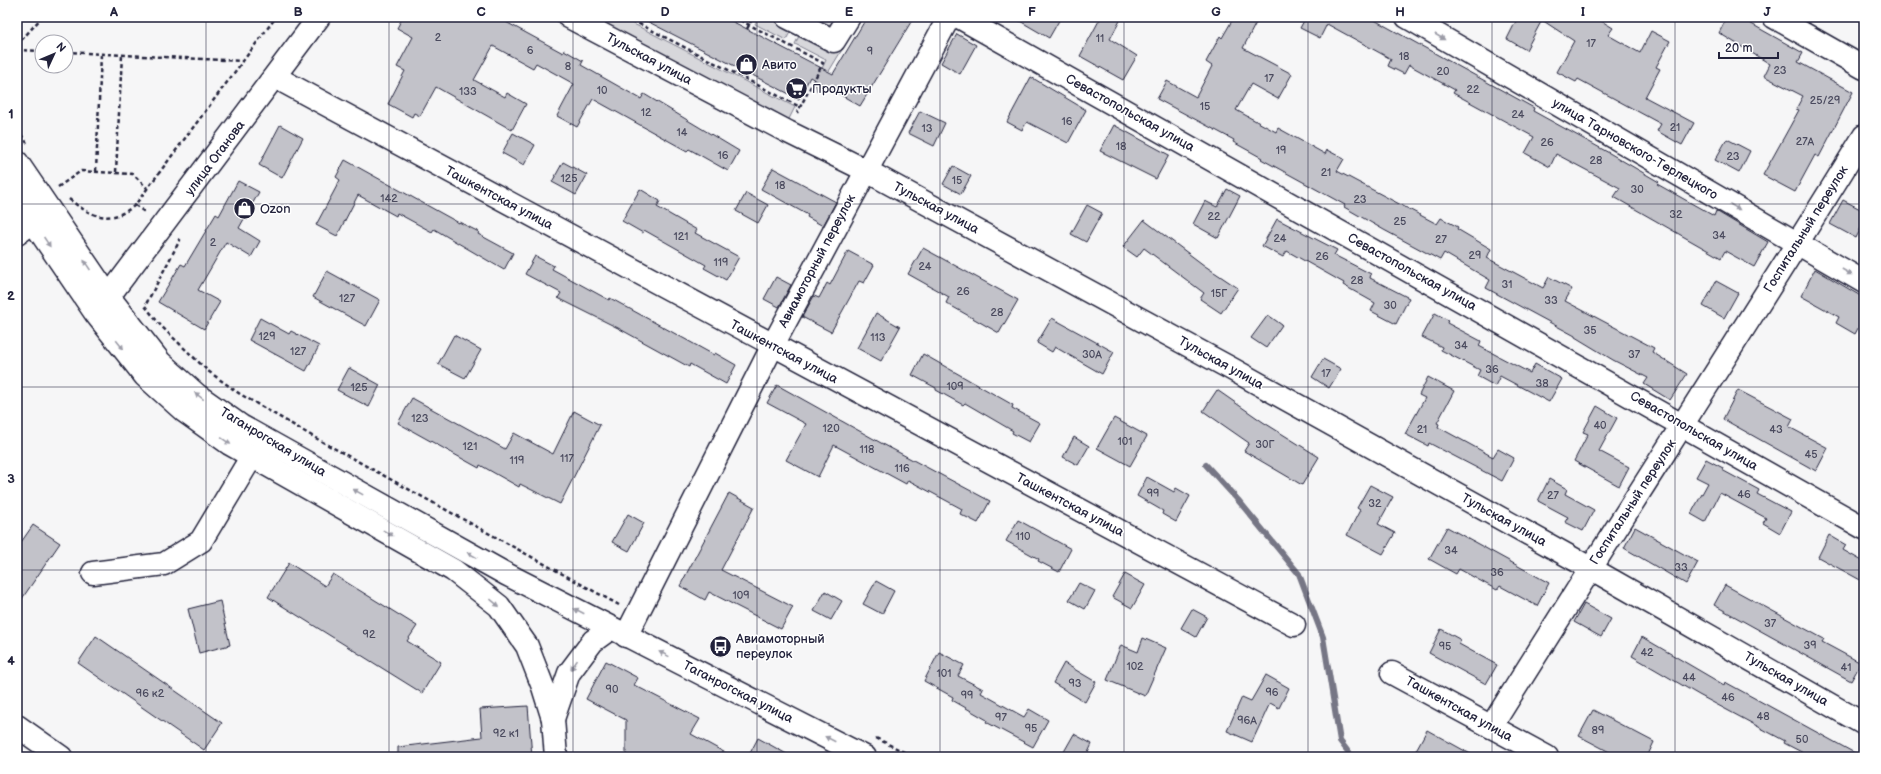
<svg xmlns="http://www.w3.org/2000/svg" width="1881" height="774" viewBox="0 0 1881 774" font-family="'Balsamiq Sans',sans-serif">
	<rect width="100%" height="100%" fill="#f6f6f7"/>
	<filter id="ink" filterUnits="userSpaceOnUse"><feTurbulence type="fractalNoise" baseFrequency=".025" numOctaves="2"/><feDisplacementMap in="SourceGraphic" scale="8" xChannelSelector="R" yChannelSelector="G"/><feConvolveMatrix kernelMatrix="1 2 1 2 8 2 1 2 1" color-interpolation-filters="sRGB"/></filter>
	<g filter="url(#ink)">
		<g fill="#d7d7db" stroke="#7c7c8b">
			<path d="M 581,17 L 620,17 L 795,107 L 787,123 Z"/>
			<path d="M 759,17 L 776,17 L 793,26 L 786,40 L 755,24 Z"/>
			<path d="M 797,17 L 840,17 L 829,34 Z"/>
			<path d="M 802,30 L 840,39 L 846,43 L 817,91 L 815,83 L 826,60 L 795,44 Z"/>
		</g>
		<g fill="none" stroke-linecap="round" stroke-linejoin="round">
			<path stroke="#767685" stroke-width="6" d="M 1206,465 L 1238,500 L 1299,574 L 1323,637 L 1340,741 L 1352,757"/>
		</g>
		<g fill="#c2c2c9" stroke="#22223b">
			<path d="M 403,17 L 509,17 L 506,22 L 563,53 L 564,50 L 583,61 L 581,65 L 641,99 L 644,94 L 739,151 L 728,171 L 689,149 L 687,151 L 593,99 L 577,127 L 557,116 L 574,84 L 536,63 L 533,68 L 493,46 L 474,80 L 505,97 L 507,93 L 526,104 L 512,130 L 436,87 L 420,116 L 414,113 L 412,117 L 388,104 L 405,71 L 397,67 L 413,37 L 397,28 Z"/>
			<path d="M 639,17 L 724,17 L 833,74 L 867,17 L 914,17 L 860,106 L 810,77 L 799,99 Z"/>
			<path d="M 1013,17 L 1061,17 L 1049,38 Z"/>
			<path d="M 1101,17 L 1122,17 L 1110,39 L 1137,56 L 1123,80 L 1080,56 Z"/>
			<path d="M 1234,17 L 1259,17 L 1243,48 L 1292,74 L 1278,99 L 1251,84 L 1236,110 L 1276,132 L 1278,128 L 1325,154 L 1327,150 L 1344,159 L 1337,171 L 1437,224 L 1441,218 L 1458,227 L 1457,229 L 1491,249 L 1487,258 L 1543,288 L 1549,277 L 1572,289 L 1565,301 L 1654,348 L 1652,352 L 1687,374 L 1670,400 L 1644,384 L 1648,378 L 1613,360 L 1575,337 L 1575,336 L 1486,288 L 1490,280 L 1444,253 L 1440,260 L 1384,230 L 1344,207 L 1345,205 L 1261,159 L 1262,158 L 1233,142 L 1234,140 L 1157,99 L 1167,81 L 1196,97 L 1212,66 L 1206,62 L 1220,36 L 1222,38 Z"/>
			<path d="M 1306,17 L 1369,17 L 1534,108 L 1533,111 L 1611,154 L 1659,182 L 1657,184 L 1714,216 L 1716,211 L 1768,242 L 1754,267 L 1725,251 L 1721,258 L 1614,197 L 1620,188 L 1556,154 L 1550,167 L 1525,153 L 1534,137 L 1453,93 L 1455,90 L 1409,65 L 1404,74 L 1388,66 L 1391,59 L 1327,24 L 1320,38 L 1300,28 Z"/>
			<path d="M 1518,17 L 1595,17 L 1613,28 L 1608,35 L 1640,53 L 1651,31 L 1670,41 L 1656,67 L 1660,69 L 1645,97 L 1694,123 L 1682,145 L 1657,131 L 1661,124 L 1578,79 L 1576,82 L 1557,72 L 1574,41 L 1542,20 L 1526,50 L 1507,39 Z"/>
			<path d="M 1727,17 L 1739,17 L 1803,53 L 1798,62 L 1853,92 L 1819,157 L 1815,155 L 1795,192 L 1763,175 L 1799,110 L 1796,109 L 1803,96 L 1764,76 L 1770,64 L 1719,33 Z"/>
			<path d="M 957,34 L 976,45 L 960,74 L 941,63 Z"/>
			<path d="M 1031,77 L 1086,110 L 1068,143 L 1027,122 L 1022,130 L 1007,122 Z"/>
			<path d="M 920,111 L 945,123 L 934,146 L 908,133 Z"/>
			<path d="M 280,125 L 303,138 L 282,178 L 259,165 Z"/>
			<path d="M 1114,125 L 1169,155 L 1156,179 L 1100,151 Z"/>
			<path d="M 513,133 L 535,145 L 524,165 L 502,153 Z"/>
			<path d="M 1727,139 L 1750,151 L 1739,173 L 1715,160 Z"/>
			<path d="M 345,160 L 459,223 L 459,222 L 479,232 L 478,234 L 513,253 L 504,270 L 434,229 L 432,232 L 397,213 L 396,216 L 358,195 L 337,236 L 316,225 L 340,180 L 336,177 Z"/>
			<path d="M 563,162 L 587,175 L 576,195 L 552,182 Z"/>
			<path d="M 953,166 L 971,176 L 961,194 L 943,184 Z"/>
			<path d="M 773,168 L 836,202 L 823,226 L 807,217 L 808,215 L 761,189 Z"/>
			<path d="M 238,181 L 259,192 L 239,228 L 260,241 L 251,257 L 226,242 L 198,290 L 220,302 L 204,329 L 158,302 L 181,264 L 185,266 L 216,214 L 219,216 Z"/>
			<path d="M 640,189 L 660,201 L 657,207 L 697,230 L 695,233 L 739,257 L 726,280 L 704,268 L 706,265 L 644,230 L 643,233 L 622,221 Z"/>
			<path d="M 1227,189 L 1240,196 L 1218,238 L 1193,224 L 1205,201 L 1217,207 Z"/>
			<path d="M 746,193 L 768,205 L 758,223 L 736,211 Z"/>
			<path d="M 1843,200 L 1864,211 L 1864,222 L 1856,238 L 1830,224 Z"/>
			<path d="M 1087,205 L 1102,213 L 1086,242 L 1071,234 Z"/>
			<path d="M 1277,219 L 1337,250 L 1334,255 L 1371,274 L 1370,278 L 1409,298 L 1396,324 L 1371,311 L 1375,303 L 1343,285 L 1344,283 L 1287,251 L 1283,257 L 1262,246 Z"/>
			<path d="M 1144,220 L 1205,266 L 1238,288 L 1221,313 L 1200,299 L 1204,293 L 1144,248 L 1137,257 L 1123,247 Z"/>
			<path d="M 923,248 L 1018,300 L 999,333 L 946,303 L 949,297 L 908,274 Z"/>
			<path d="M 848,251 L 874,265 L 864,283 L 859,281 L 831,332 L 802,317 L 814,296 L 819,298 L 827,283 L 830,285 Z"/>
			<path d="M 535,256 L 554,266 L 552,269 L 609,300 L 610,298 L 714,355 L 715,353 L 736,365 L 726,384 L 690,364 L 689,367 L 618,328 L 558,298 L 561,293 L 525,274 Z"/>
			<path d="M 1815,269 L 1864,298 L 1864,317 L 1855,334 L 1836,323 L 1839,317 L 1801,296 Z"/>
			<path d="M 327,271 L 380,300 L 366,326 L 313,297 Z"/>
			<path d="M 776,277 L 791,285 L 779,307 L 764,299 Z"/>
			<path d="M 1716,281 L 1738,293 L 1724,318 L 1703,306 Z"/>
			<path d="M 876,313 L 900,327 L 881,361 L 857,348 Z"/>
			<path d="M 1435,313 L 1448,320 L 1447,323 L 1481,341 L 1479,346 L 1530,373 L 1535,364 L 1562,379 L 1549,402 L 1500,376 L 1495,386 L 1477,376 L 1480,370 L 1441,350 L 1442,347 L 1422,337 Z"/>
			<path d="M 1268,315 L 1282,325 L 1266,348 L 1251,338 Z"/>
			<path d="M 260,318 L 289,334 L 291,331 L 319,346 L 306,371 L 249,340 Z"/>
			<path d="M 1052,318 L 1114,352 L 1102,374 L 1055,347 L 1052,352 L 1037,343 Z"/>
			<path d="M 454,335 L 481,350 L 465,378 L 438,364 Z"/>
			<path d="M 923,354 L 1013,405 L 1012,408 L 1040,423 L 1029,442 L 1012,433 L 1013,431 L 965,403 L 963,405 L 936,390 L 936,388 L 912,375 Z"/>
			<path d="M 1323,359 L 1341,369 L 1329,388 L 1312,377 Z"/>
			<path d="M 349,368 L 380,385 L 369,407 L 337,390 Z"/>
			<path d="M 1428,377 L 1454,391 L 1437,423 L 1439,424 L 1438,427 L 1493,457 L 1498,449 L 1514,458 L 1502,481 L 1429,443 L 1428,446 L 1405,434 L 1425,398 L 1419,395 Z"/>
			<path d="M 777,385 L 881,443 L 990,501 L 978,523 L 960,514 L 962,509 L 908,480 L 906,484 L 834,445 L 818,477 L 786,460 L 806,424 L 767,403 Z"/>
			<path d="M 1217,390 L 1263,422 L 1319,457 L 1302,485 L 1244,451 L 1249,443 L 1203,411 Z"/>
			<path d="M 1738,390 L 1793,419 L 1789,427 L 1828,448 L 1816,471 L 1723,419 Z"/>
			<path d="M 412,398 L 505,449 L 514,433 L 553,454 L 574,411 L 600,425 L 560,504 L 520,484 L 519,487 L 480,465 L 479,468 L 398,423 Z"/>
			<path d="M 1597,406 L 1617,418 L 1599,451 L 1629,467 L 1619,486 L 1574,461 L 1588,434 L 1583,432 Z"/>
			<path d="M 1114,418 L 1147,436 L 1130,466 L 1097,448 Z"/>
			<path d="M 1074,437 L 1089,446 L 1078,465 L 1063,457 Z"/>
			<path d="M 1706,459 L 1723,468 L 1722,470 L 1759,490 L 1757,494 L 1791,512 L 1780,533 L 1763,523 L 1766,518 L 1720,493 L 1705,522 L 1691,514 L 1708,483 L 1696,477 Z"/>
			<path d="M 1147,477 L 1174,492 L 1176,488 L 1190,496 L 1176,522 L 1162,514 L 1163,511 L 1137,496 Z"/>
			<path d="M 1549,479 L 1567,489 L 1565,494 L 1594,510 L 1583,531 L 1565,522 L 1568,517 L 1538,501 Z"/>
			<path d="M 1370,485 L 1393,497 L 1378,524 L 1395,533 L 1383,554 L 1347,535 L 1360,510 L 1357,508 Z"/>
			<path d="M 729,493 L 754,507 L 721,570 L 793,607 L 781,629 L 709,592 L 705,600 L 680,586 Z"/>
			<path d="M 628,514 L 644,523 L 629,551 L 612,542 Z"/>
			<path d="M 1018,520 L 1071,549 L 1059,572 L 1038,561 L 1039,559 L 1006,541 Z"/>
			<path d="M 33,525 L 60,543 L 17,606 L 17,548 Z"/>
			<path d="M 1447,527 L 1549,583 L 1537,606 L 1500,586 L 1497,590 L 1459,569 L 1456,574 L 1429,559 Z"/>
			<path d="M 1635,527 L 1698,562 L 1686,584 L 1624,548 Z"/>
			<path d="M 1829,535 L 1846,545 L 1843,550 L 1864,562 L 1864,582 L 1818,557 Z"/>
			<path d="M 289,563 L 325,586 L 333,574 L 417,626 L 407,641 L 441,662 L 422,693 L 268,597 Z"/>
			<path d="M 1125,574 L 1145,585 L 1132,608 L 1112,597 Z"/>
			<path d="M 876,581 L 894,591 L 882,614 L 863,604 Z"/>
			<path d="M 1079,583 L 1095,591 L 1085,609 L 1069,600 Z"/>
			<path d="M 1725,585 L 1824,639 L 1822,642 L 1861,663 L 1851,681 L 1714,605 Z"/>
			<path d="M 825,591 L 842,601 L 831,620 L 814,611 Z"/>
			<path d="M 220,601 L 230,645 L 199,653 L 188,609 Z"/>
			<path d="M 1584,604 L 1611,619 L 1601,637 L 1574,622 Z"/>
			<path d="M 1192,609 L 1207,617 L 1196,637 L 1181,628 Z"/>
			<path d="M 1441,629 L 1461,640 L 1459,644 L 1497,665 L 1486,684 L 1429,653 Z"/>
			<path d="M 96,636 L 222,723 L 204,750 L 78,663 Z"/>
			<path d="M 1642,637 L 1724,685 L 1725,682 L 1862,757 L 1811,757 L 1784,743 L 1785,741 L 1699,695 L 1632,656 Z"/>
			<path d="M 1143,638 L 1166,648 L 1145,696 L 1107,680 L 1121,645 L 1138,652 Z"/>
			<path d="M 939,652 L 964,665 L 958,676 L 983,689 L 981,693 L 1024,717 L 1029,709 L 1048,720 L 1033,747 L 986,722 L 987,720 L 952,700 L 953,697 L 924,681 Z"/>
			<path d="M 606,661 L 638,678 L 634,685 L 700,719 L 691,734 L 733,757 L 626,757 L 626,720 L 586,699 Z"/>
			<path d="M 1064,663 L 1096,682 L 1085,702 L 1053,683 Z"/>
			<path d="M 1266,675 L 1289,688 L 1279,708 L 1270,703 L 1252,742 L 1227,731 L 1242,697 L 1251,701 Z"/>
			<path d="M 528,706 L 532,757 L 398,757 L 398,747 L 482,737 L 480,709 Z"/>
			<path d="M 1593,710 L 1654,742 L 1647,757 L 1619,757 L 1579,736 Z"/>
			<path d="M 1427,730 L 1476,757 L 1428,757 L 1416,750 Z"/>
			<path d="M 1074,734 L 1092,744 L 1086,757 L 1061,757 Z"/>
			<path d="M 758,738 L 792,757 L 748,757 Z"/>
		</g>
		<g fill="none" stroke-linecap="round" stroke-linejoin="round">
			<defs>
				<g id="minor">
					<path d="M 569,17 L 788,132 L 865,170 L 1232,369 L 1590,568 L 1864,724"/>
					<path d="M 787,17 L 834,41 L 849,17"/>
					<path d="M 959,17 L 1864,528"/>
					<path d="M 1407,17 L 1864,282"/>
					<path d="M 1774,17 L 1864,68"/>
					<path d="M 275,77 L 1294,625"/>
					<path d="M 17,234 L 33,222"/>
					<path d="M 93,573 L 164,564 L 201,541 L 252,456"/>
					<path d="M 626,636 L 773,345 L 949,17"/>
					<path d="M 1392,673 L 1547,757"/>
					<path d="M 17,726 L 61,757"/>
					<path d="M 1491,727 C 1614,529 1742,335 1864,136"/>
				</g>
				<g id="major">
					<path d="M 17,162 L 109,297 L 160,362 L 197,395 L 241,426 L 506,574 L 865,757"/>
					<path d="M 17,198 L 96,314 L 145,376 L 184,411 L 230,444 L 453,570 L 499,606 L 527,646 L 543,687 L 553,719 L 556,757"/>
					<path d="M 100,308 L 319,17"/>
					<path d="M 553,719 L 569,673 L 593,641 L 611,628"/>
				</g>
			</defs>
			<use href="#minor" stroke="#22223b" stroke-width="25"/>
			<use href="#major" stroke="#22223b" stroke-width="25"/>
			<g stroke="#22223b" stroke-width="2.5" stroke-dasharray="4 3" stroke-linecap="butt">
				<path d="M 626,17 L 800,107"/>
				<path d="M 734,17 L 823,63 L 797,113"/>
				<path d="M 747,29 L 753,17"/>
				<path d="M 17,45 L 42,17"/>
				<path d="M 17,50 L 42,51"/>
				<path d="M 66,52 L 242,61"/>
				<path d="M 17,129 L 27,143"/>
				<path d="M 96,171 L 101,54"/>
				<path d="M 116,172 L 122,55"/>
				<path d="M 58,187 L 81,171 L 133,174 L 147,188"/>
				<path d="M 69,199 C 91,217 111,225 135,205 L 276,17"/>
				<path d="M 135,205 L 146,213"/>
				<path d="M 178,239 L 180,240 L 145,306 L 161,326 L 208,371 L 240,394 L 319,440 L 619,605"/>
				<path d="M 876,738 L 914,757"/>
			</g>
			<use href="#minor" stroke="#fff" stroke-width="22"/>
			<use href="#major" stroke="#fff" stroke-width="22"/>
		</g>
		<defs><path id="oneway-solid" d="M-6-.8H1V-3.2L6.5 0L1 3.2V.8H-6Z"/></defs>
		<g fill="#9c9ca7">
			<use href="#oneway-solid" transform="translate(1440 37) rotate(30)"/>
			<use href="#oneway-solid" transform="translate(1735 207) rotate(30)"/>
			<use href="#oneway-solid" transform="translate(47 242) rotate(56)"/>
			<use href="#oneway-solid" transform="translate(87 265) rotate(-124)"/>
			<use href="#oneway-solid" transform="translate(1847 272) rotate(30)"/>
			<use href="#oneway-solid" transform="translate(120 345) rotate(51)"/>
			<use href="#oneway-solid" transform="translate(199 396) rotate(-142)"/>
			<use href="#oneway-solid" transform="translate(226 441) rotate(35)"/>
			<use href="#oneway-solid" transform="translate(358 492) rotate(-151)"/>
			<use href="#oneway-solid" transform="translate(388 533) rotate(29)"/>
			<use href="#oneway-solid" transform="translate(472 555) rotate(-151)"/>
			<use href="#oneway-solid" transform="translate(495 603) rotate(40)"/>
			<use href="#oneway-solid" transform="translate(579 611) rotate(-153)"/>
			<use href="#oneway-solid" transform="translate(664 654) rotate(-154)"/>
			<use href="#oneway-solid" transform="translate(574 665) rotate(125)"/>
			<use href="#oneway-solid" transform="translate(830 739) rotate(-153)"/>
		</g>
	</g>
	<path fill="none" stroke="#22223b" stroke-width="1" stroke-opacity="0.55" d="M 206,17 L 206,757M 389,17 L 389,757M 573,17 L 573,757M 757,17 L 757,757M 940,17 L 940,757M 1124,17 L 1124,757M 1308,17 L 1308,757M 1492,17 L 1492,757M 1675,17 L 1675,757M 17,204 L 1864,204M 17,387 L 1864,387M 17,570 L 1864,570"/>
	<defs>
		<symbol id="shop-disc" viewBox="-11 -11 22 22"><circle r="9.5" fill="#22223b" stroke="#fff"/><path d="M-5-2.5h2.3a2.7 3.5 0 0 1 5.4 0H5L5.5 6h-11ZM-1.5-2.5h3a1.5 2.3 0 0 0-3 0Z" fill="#fff"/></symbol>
		<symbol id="supermarket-disc" viewBox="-11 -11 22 22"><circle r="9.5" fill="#22223b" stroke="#fff"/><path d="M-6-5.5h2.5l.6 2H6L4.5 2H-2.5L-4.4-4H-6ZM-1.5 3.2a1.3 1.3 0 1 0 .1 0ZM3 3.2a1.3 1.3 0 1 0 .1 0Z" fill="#fff"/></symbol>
		<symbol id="bus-disc" viewBox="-11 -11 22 22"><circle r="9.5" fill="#22223b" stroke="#fff"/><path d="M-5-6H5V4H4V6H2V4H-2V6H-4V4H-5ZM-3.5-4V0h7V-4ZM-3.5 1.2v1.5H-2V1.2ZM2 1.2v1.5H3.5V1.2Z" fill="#fff"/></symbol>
	</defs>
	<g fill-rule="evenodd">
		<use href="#shop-disc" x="734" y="52" width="25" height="25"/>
		<use href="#supermarket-disc" x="784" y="76" width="25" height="25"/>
		<use href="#shop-disc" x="232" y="196" width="25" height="25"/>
		<use href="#bus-disc" x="708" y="634" width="25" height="25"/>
	</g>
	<g text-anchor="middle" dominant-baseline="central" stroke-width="3" stroke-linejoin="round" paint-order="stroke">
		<g font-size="11" fill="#4a4a5e">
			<text x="438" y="37">2</text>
			<text x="1100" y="38">11</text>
			<text x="1591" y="43">17</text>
			<text x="530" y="50">6</text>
			<text x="870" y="51">9</text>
			<text x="1404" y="56">18</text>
			<text x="568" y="66">8</text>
			<text x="1780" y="70">23</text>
			<text x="1443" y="71">20</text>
			<text x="1269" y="78">17</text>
			<text x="1473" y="89">22</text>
			<text x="602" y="90">10</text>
			<text x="468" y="91">133</text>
			<text x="1825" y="100">25/29</text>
			<text x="1205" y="106">15</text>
			<text x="646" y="112">12</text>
			<text x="1518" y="114">24</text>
			<text x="1067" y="121">16</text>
			<text x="1675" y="127">21</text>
			<text x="927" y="128">13</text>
			<text x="682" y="132">14</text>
			<text x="1805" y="141">27А</text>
			<text x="1547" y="142">26</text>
			<text x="1121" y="146">18</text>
			<text x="1281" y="150">19</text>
			<text x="723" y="155">16</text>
			<text x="1733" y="156">23</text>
			<text x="1596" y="160">28</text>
			<text x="1326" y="172">21</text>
			<text x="569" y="178">125</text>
			<text x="957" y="180">15</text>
			<text x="780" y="185">18</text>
			<text x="1637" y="189">30</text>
			<text x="389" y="198">142</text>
			<text x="1360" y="199">23</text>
			<text x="1676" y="214">32</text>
			<text x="1214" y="216">22</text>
			<text x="1400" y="221">25</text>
			<text x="1719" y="235">34</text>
			<text x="681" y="236">121</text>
			<text x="1280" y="238">24</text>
			<text x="1441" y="239">27</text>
			<text x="213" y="242">2</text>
			<text x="1475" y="255">29</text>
			<text x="1322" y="256">26</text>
			<text x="721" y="262">119</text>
			<text x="925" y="266">24</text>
			<text x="1357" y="280">28</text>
			<text x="1507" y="284">31</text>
			<text x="963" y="291">26</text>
			<text x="1219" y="293">15Г</text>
			<text x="347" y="298">127</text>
			<text x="1551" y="300">33</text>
			<text x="1390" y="305">30</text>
			<text x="997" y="312">28</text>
			<text x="1590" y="330">35</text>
			<text x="267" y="336">129</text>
			<text x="878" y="337">113</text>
			<text x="1461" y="345">34</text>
			<text x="298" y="351">127</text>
			<text x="1092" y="354">30А</text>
			<text x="1634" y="354">37</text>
			<text x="1492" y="369">36</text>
			<text x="1326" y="373">17</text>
			<text x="1542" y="383">38</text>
			<text x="955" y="386">109</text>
			<text x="359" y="387">125</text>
			<text x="420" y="418">123</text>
			<text x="1600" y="425">40</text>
			<text x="831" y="428">120</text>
			<text x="1422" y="429">21</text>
			<text x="1776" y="429">43</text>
			<text x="1125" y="441">101</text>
			<text x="1265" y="444">30Г</text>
			<text x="470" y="446">121</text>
			<text x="867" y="449">118</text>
			<text x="1811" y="454">45</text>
			<text x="567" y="458">117</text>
			<text x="517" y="460">119</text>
			<text x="902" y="468">116</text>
			<text x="1153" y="493">99</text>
			<text x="1744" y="494">46</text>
			<text x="1553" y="495">27</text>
			<text x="1375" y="503">32</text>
			<text x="1023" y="536">110</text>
			<text x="1451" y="550">34</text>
			<text x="1681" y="567">33</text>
			<text x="1497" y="572">36</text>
			<text x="741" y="595">109</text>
			<text x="1770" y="623">37</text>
			<text x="369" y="634">92</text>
			<text x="1810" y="645">39</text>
			<text x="1445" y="646">95</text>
			<text x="1647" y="652">42</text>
			<text x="1135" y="666">102</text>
			<text x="1846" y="667">41</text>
			<text x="944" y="673">101</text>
			<text x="1689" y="677">44</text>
			<text x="1075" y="683">93</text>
			<text x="612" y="689">90</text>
			<text x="1272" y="692">96</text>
			<text x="150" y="693">96 к2</text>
			<text x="967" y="695">99</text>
			<text x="1728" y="697">46</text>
			<text x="1763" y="716">48</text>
			<text x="1001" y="717">97</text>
			<text x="1247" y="720">96А</text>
			<text x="1031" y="728">95</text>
			<text x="1598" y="730">89</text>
			<text x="506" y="733">92 к1</text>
			<text x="1802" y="739">50</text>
		</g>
		<g font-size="13" fill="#22223b" stroke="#fff">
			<text transform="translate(649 59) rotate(28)">Тульская улица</text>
			<text transform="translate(1130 113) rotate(29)">Севастопольская улица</text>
			<text transform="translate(1635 149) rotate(30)">улица Тарновского-Терлецкого</text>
			<text transform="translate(215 158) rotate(-53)">улица Оганова</text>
			<text transform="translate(499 198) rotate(28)">Ташкентская улица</text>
			<text transform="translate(936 208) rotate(28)">Тульская улица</text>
			<text transform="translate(1806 229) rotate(-58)">Госпитальный переулок</text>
			<text transform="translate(817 261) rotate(-62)">Авиамоторный переулок</text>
			<text transform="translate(1412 272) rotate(29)">Севастопольская улица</text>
			<text transform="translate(784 352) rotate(28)">Ташкентская улица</text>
			<text transform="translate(1221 363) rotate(29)">Тульская улица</text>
			<text transform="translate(1694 431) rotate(30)">Севастопольская улица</text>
			<text transform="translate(273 442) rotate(31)">Таганрогская улица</text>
			<text transform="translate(1633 502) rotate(-57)">Госпитальный переулок</text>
			<text transform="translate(1070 505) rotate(28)">Ташкентская улица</text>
			<text transform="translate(1504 520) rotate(29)">Тульская улица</text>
			<text transform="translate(1786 679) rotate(30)">Тульская улица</text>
			<text transform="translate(738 692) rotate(27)">Таганрогская улица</text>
			<text transform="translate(1459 709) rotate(29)">Ташкентская улица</text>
		</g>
		<g font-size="13" fill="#22223b" stroke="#fff" text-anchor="start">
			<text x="762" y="65">Авито</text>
			<text x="812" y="89">Продукты</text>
			<text x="260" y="209">Ozon</text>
			<text x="736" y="639">Авиамоторный<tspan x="736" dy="15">переулок</tspan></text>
		</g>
	</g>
	<rect width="1881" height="774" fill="none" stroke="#fff" stroke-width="44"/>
	<g transform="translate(54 54) rotate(46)"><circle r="19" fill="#ffffff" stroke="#a7a7b1"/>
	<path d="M0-3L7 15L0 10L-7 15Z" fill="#22223b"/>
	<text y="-6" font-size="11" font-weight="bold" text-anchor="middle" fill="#22223b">N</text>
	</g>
	<path d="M1719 52v6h59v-6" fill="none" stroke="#22223b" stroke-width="2"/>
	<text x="1725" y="52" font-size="12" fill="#22223b" stroke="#ffffff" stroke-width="3" paint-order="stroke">20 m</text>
	<rect x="22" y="22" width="1837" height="730" fill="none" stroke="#22223b" stroke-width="1.5"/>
	<g font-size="13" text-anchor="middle" font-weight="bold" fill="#22223b">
		<text x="114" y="16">A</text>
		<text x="298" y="16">B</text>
		<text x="481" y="16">C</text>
		<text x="665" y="16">D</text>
		<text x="849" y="16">E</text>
		<text x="1032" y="16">F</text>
		<text x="1216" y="16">G</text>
		<text x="1400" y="16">H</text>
		<text x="1583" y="16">I</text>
		<text x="1767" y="16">J</text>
		<text x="11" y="118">1</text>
		<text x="11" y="300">2</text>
		<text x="11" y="483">3</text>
		<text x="11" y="665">4</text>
	</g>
</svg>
